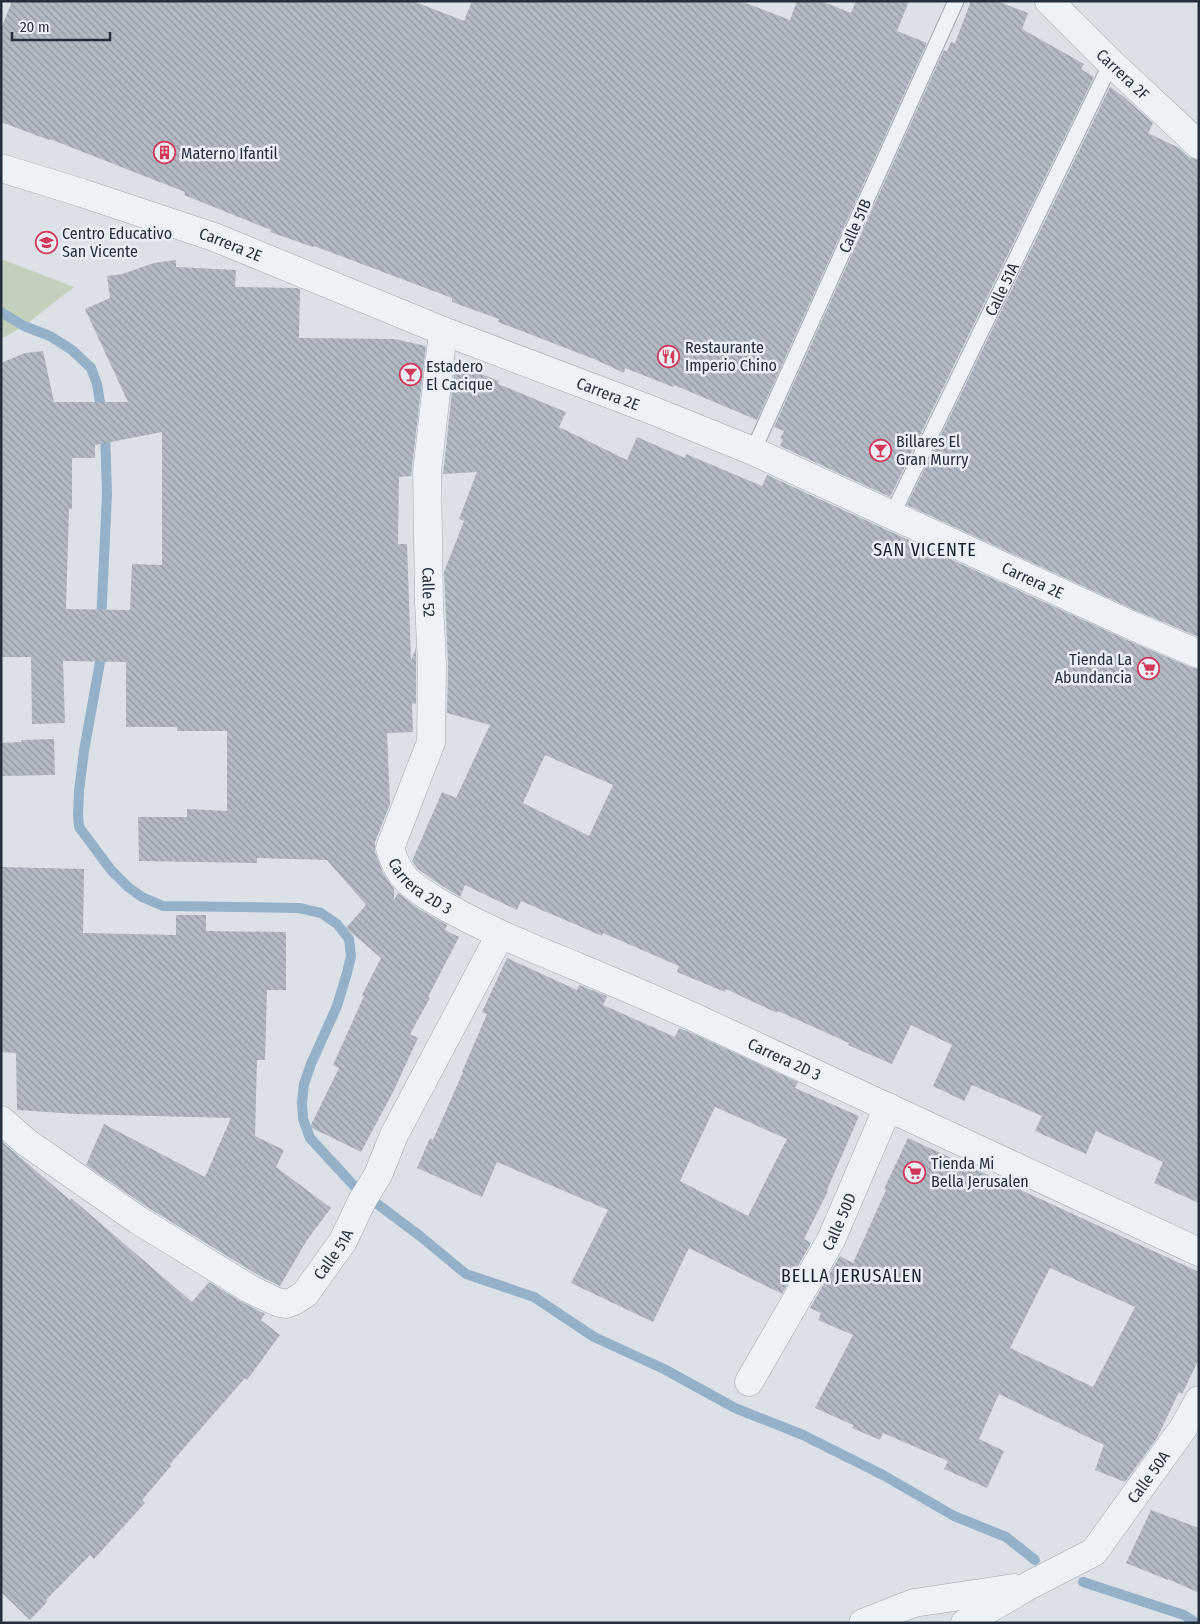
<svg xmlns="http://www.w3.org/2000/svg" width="1200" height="1624" viewBox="0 0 1200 1624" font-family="'Fira Sans Condensed',sans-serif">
	<defs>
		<pattern id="building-back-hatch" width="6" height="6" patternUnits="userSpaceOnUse" patternTransform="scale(1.25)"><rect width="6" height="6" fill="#b3bac4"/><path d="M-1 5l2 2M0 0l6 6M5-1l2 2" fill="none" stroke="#9198a1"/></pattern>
	</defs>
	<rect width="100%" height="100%" fill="#dce1e7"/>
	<path fill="#c3d1bc" d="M 1,259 L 74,287 L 24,326 L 1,339 Z"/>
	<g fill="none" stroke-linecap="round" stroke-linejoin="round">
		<g stroke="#94b1c9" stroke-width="10">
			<path d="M 1,312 L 24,326 L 50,336 L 72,350 L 91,368 L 97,384 L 102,414"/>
			<path d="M 101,623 L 107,494 L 105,431"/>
			<path d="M 100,648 L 100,662 L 84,751 L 79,791 L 78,815 L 79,827 L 111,870 L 128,887 L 142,897 L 163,906 L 299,908 L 321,913 L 337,924 L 349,939 L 351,956 L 347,973 L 337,1006 L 311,1064 L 304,1084 L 302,1102 L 303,1119 L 310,1138 L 356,1188 L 420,1236 L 466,1274 L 534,1297 L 594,1337 L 664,1369 L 735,1408 L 803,1435 L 883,1475 L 954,1516 L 1006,1537 L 1035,1560"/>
			<path d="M 1083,1582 L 1184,1615 L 1196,1623"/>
		</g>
	</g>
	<g fill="url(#building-back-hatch)" fill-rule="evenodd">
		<path d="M 12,1 L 413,1 L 464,21 L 472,1 L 741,1 L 790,20 L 797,1 L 821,1 L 851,13 L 856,1 L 909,1 L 897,31 L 927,43 L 757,420 L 674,385 L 673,387 L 625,368 L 624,373 L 594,359 L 498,322 L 499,319 L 452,302 L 452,298 L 314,246 L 313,247 L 270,232 L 271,230 L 184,195 L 185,192 L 50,139 L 49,140 L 1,122 L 1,29 Z"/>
		<path d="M 971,1 L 997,1 L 1028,13 L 1022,29 L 1084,64 L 1081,69 L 1094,77 L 890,497 L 780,446 L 783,439 L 780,438 L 784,431 L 774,427 L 944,50 L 947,51 L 951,42 L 955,43 Z"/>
		<path d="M 1110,87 L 1124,97 L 1153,123 L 1148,133 L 1179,148 L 1189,157 L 1199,160 L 1199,637 L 1139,612 L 907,505 Z"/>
		<path d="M 176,260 L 176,267 L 236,270 L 235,287 L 296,288 L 300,289 L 299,338 L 394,339 L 426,346 L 411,476 L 399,477 L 398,544 L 407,544 L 411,661 L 416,648 L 416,704 L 412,703 L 413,732 L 387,733 L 390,804 L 375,842 L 375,852 L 383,873 L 394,889 L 394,900 L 398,893 L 419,909 L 447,925 L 445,930 L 459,937 L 428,997 L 430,998 L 410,1034 L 418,1038 L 393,1092 L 361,1152 L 310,1127 L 339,1068 L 333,1065 L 364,996 L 362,995 L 381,958 L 346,928 L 366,905 L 327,860 L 257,858 L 257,863 L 139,861 L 138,817 L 187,817 L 187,809 L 227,811 L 227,731 L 177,731 L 177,727 L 126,727 L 126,662 L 63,661 L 65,723 L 32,724 L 31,657 L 1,657 L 1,363 L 25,353 L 43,351 L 54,402 L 128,402 L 85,309 L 110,298 L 107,276 L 122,274 L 154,263 ZM 162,432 L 162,565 L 132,564 L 130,610 L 66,609 L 69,509 L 72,509 L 72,458 L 95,458 L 95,445 Z"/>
		<path d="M 455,364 L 499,381 L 498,384 L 566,412 L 559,427 L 627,460 L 637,437 L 685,458 L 686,454 L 762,486 L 767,475 L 1127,640 L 1193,668 L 1199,669 L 1199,1203 L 1154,1183 L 1163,1162 L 1096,1131 L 1086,1154 L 1035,1131 L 1042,1116 L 972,1085 L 964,1101 L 933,1086 L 952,1045 L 911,1025 L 892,1064 L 848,1045 L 849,1043 L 778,1011 L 777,1013 L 726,989 L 725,992 L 677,972 L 679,966 L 603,933 L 602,936 L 521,901 L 517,910 L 465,885 L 460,897 L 436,882 L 418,869 L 412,861 L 442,792 L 456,798 L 490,725 L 447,713 L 448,665 L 444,572 L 464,521 L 459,519 L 477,472 L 443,474 ZM 545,755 L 613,785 L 589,836 L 523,803 Z"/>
		<path d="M 54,739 L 55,775 L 1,776 L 1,743 L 22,742 L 21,740 Z"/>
		<path d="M 1,867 L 84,869 L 83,933 L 176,935 L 176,915 L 206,915 L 206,931 L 286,932 L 286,990 L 267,990 L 265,1060 L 257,1060 L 255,1136 L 284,1150 L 276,1167 L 331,1208 L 307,1240 L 280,1286 L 258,1275 L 147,1207 L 86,1165 L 104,1124 L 205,1177 L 231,1118 L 77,1114 L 17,1110 L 16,1053 L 1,1052 Z"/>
		<path d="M 507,958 L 577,990 L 579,985 L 607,996 L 603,1005 L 675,1037 L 679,1028 L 694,1034 L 798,1082 L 795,1088 L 859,1116 L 827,1190 L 828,1191 L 804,1239 L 811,1243 L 782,1294 L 689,1248 L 653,1322 L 571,1283 L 608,1210 L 497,1162 L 482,1197 L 417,1168 L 430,1138 L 433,1140 L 463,1072 L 462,1072 L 487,1014 L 482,1012 ZM 715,1107 L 787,1139 L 748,1216 L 680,1181 Z"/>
		<path d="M 908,1138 L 1199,1272 L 1199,1359 L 1182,1394 L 1179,1392 L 1157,1438 L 1125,1482 L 1095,1470 L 1104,1445 L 999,1394 L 979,1439 L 1004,1451 L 987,1488 L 944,1469 L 948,1461 L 883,1433 L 880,1440 L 852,1428 L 853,1425 L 815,1408 L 853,1335 L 818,1320 L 821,1313 L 810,1308 L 840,1256 L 853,1263 L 886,1190 L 884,1189 ZM 1050,1268 L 1135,1307 L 1093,1387 L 1010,1348 Z"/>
		<path d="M 1,1141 L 70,1200 L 71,1198 L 192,1302 L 209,1282 L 242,1302 L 265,1314 L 261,1320 L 280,1335 L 247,1380 L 245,1378 L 170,1464 L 171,1466 L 142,1500 L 145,1503 L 94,1559 L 90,1555 L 46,1600 L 47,1602 L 30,1620 L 1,1592 Z"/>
		<path d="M 1151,1510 L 1199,1528 L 1199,1593 L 1168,1579 L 1168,1580 L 1126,1563 Z"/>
	</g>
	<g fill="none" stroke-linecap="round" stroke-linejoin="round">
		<defs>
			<g id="service">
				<path d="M 753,451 L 956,1"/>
				<path id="s1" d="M 892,515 L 1111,63"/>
			</g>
			<g id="minor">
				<path id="s2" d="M 1049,1 L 1111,63 L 1199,145"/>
				<path id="s3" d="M 443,331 L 427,472 L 429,601 L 432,666 L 431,742 L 390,848 C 398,877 411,886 436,901 C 480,927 527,946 573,965 C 616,983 658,1001 700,1020 C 867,1096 1032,1176 1199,1252"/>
				<path id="s4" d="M 1,1120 L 26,1142 L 138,1220 L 250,1289 L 277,1302 L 286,1304 L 294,1301 L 305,1294 L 343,1241 L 362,1201 L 378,1175 L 394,1135 L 500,935"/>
				<path id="s5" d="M 749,1382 L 831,1240 L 888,1107"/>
				<path d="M 863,1623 L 914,1603 L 1014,1588"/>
				<path id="s6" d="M 965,1623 L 1030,1585 L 1094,1552 L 1184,1427 L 1199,1400"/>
			</g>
			<g id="tertiary">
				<path id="s7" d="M 1,168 L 82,193 L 214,237 L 443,331 L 649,409 L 753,451 L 1133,626 L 1199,654"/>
			</g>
		</defs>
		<use href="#service" stroke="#a1a8b1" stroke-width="17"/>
		<use href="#minor" stroke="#a1a8b1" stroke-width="29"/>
		<use href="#tertiary" stroke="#a1a8b1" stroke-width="29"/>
		<use href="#service" stroke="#eef1f5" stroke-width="15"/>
		<use href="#minor" stroke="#eef1f5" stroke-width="28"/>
		<use href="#tertiary" stroke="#eef1f5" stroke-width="28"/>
	</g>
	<defs>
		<symbol id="building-ring" viewBox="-11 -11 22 22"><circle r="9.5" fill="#ebeff5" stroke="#d43858" stroke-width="1.5"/><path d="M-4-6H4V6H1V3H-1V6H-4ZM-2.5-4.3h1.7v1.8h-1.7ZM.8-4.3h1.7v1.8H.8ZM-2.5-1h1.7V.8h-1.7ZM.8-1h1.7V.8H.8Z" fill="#d43858"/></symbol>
		<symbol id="school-ring" viewBox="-11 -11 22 22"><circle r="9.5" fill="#ebeff5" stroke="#d43858" stroke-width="1.5"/><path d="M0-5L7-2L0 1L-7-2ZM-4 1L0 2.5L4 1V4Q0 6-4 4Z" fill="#d43858"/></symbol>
		<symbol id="restaurant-ring" viewBox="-11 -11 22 22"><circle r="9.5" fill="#ebeff5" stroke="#d43858" stroke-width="1.5"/><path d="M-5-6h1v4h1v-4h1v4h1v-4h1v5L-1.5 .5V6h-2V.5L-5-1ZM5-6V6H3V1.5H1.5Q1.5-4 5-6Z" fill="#d43858"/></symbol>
		<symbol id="bar-ring" viewBox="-11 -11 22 22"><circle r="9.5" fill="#ebeff5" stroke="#d43858" stroke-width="1.5"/><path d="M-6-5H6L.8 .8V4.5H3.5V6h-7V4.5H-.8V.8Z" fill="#d43858"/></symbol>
		<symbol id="supermarket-ring" viewBox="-11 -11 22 22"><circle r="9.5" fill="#ebeff5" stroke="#d43858" stroke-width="1.5"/><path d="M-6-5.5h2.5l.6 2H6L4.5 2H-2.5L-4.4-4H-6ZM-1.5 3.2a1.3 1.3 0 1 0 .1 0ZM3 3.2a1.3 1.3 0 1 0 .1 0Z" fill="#d43858"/></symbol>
	</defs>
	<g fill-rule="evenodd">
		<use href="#building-ring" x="152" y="140" width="25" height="25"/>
		<use href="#school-ring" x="34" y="230" width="25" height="25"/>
		<use href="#restaurant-ring" x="656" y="344" width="25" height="25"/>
		<use href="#bar-ring" x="398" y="362" width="25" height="25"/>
		<use href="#bar-ring" x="868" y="438" width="25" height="25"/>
		<use href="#supermarket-ring" x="1136" y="656" width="25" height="25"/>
		<use href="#supermarket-ring" x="902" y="1160" width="25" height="25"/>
	</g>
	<g text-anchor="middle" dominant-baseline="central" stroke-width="5" stroke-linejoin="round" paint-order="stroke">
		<g font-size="16" fill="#252f3e" stroke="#ebeff5">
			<text stroke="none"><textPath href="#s2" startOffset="104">Carrera 2F</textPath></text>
			<text transform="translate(855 226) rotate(-66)">Calle 51B</text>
			<text stroke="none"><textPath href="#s7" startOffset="242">Carrera 2E</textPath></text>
			<text stroke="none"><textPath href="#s1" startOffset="251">Calle 51A</textPath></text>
			<text stroke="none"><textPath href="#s7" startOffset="648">Carrera 2E</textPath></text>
			<text stroke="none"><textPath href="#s7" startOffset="1112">Carrera 2E</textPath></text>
			<text stroke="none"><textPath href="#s3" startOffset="262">Calle 52</textPath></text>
			<text stroke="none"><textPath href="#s3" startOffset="576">Carrera 2D 3</textPath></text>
			<text stroke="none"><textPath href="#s3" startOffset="981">Carrera 2D 3</textPath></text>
			<text stroke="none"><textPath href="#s5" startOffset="184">Calle 50D</textPath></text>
			<text stroke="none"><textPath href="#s4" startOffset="411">Calle 51A</textPath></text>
			<text stroke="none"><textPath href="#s6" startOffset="240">Calle 50A</textPath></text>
		</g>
		<g font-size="16" fill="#252f3e" stroke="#ebeff5" text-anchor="start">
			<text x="181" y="153">Materno Ifantil</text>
			<text x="62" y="233">Centro Educativo<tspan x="62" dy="18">San Vicente</tspan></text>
			<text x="685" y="347">Restaurante<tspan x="685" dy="18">Imperio Chino</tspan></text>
			<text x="426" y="366">Estadero<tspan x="426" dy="18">El Cacique</tspan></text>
			<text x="896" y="441">Billares El<tspan x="896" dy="18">Gran Murry</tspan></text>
			<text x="1132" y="659" text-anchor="end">Tienda La<tspan x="1132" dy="18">Abundancia</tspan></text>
			<text x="931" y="1163">Tienda Mi<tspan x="931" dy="18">Bella Jerusalen</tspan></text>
		</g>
		<g font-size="18" letter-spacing="1" fill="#17202e" stroke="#ebeff5">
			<text x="925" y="550">SAN VICENTE</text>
			<text x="852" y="1276">BELLA JERUSALEN</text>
		</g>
	</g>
	<rect width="1200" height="1624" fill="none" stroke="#252f3e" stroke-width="5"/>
	<path d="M12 32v8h98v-8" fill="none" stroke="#252f3e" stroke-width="2.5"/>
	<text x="20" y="32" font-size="15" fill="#252f3e" stroke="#ebeff5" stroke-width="4" paint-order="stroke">20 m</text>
</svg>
